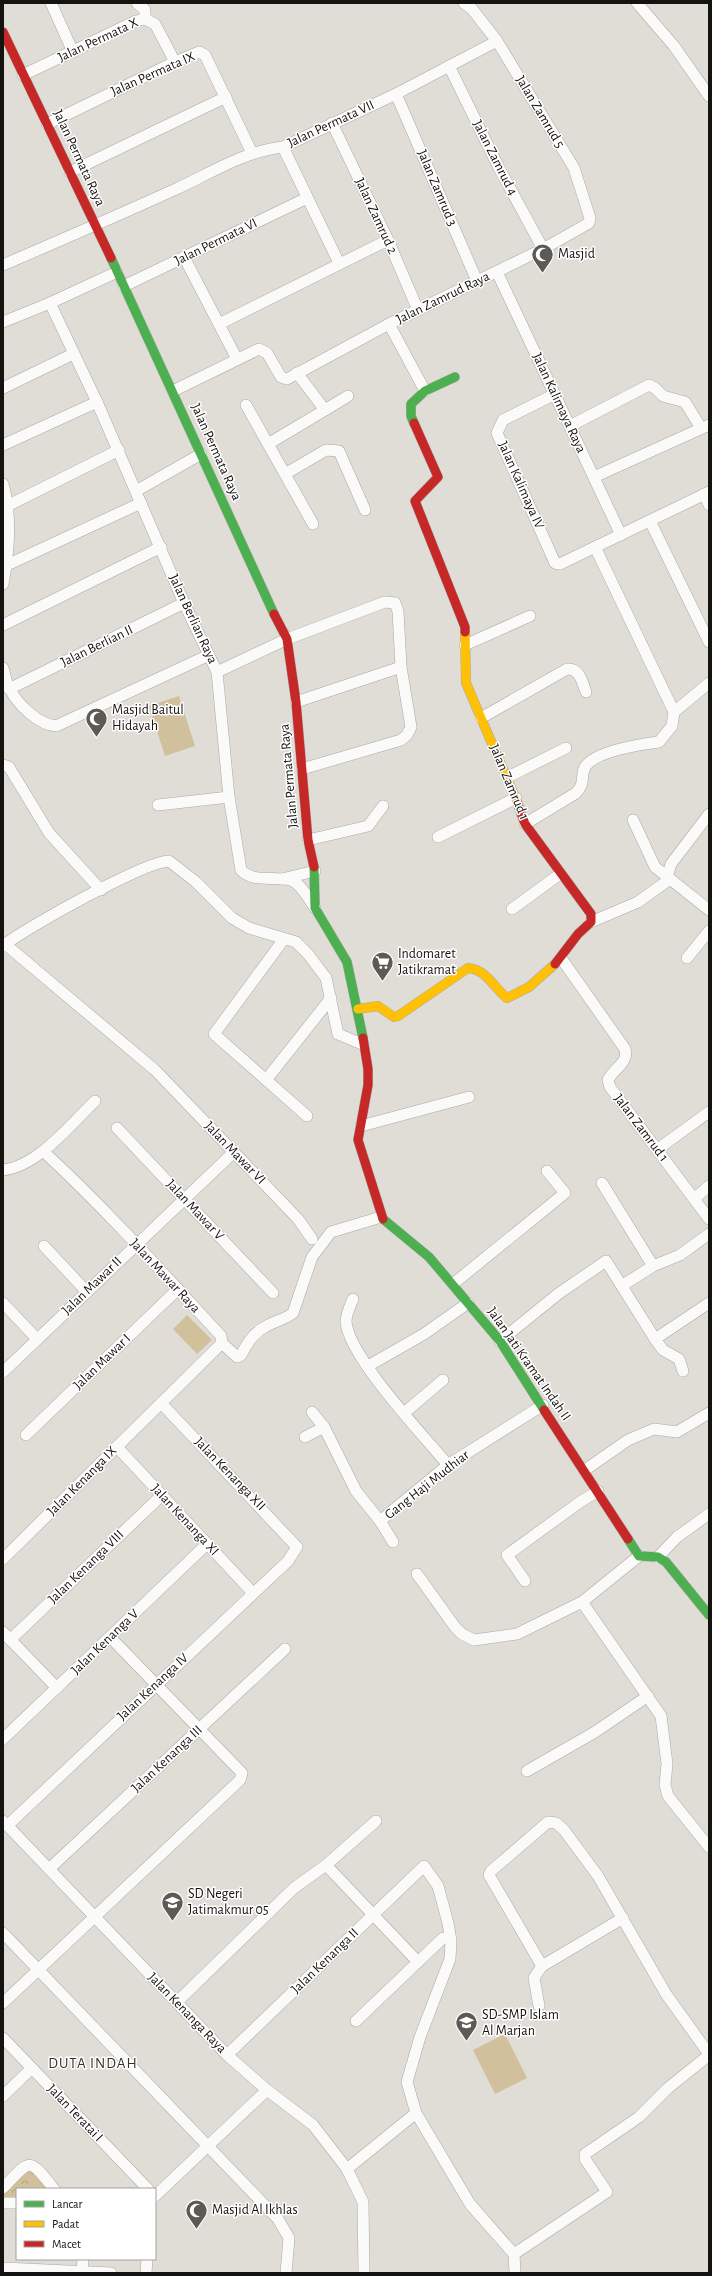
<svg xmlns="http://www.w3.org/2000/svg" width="712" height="2276" viewBox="0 0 712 2276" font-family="'Alegreya Sans',sans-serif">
	<defs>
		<pattern id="park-crowns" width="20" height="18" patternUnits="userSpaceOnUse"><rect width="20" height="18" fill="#d0c19c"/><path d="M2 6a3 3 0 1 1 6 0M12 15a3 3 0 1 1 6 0" fill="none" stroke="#b2a585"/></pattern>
	</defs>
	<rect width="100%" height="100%" fill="#e0ddd6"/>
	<g fill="#d0c19c">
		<path d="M 179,696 L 195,746 L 165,756 L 149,706 Z"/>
		<path d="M 187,1315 L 212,1340 L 197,1354 L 173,1329 Z"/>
		<path d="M 505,2034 L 527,2078 L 495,2094 L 473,2050 Z"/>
	</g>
	<path fill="url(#park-crowns)" d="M 30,2168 L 52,2189 L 17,2189 L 17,2199 L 3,2199 L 3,2193 Z"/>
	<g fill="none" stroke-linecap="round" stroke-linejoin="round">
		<defs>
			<g id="street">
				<path d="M 51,3 L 73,52"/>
				<path d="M 137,3 L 145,10 L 145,19"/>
				<path d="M 637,3 L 674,46 L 709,96"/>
				<path d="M 449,66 L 499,168 L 543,249"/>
				<path d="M 23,75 L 136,21 L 145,19 L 155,24 L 175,62"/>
				<path d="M 396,94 L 477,281"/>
				<path d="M 332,123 L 388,240 L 418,310"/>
				<path d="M 47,124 L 175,62 L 199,52 L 205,55 L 252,153"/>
				<path d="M 283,147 L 339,263"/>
				<path d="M 70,172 L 226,97"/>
				<path d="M 184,257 L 237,359"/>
				<path d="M 3,265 C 61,240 119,215 176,189 C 211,173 245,151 283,147 L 396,94 L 497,41"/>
				<path d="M 497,272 L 621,535"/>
				<path d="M 124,286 L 307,198"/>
				<path d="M 50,303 L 97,402 L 184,603 L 217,672 L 229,797 L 241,870 C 253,883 273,876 290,880 C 300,882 309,899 315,908"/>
				<path d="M 3,322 L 50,303 L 117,272"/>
				<path d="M 219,324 L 388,240"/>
				<path d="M 389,324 L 425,391"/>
				<path d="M 297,373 L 325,410 L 268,444 L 313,524"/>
				<path d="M 3,388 L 73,354"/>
				<path d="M 173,391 L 259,349 L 267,353 L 281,377 L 287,379 L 389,324 L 543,249 L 589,223 L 590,218 L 574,168 L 497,41 L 472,9 L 464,3"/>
				<path d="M 555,394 L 503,420 L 497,433 L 555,563 L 560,564 L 709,492"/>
				<path d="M 246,405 L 268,444"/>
				<path d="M 325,410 L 348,396"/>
				<path d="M 570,426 L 649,385 L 655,388 L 663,396 L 685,402 L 701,428"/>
				<path d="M 3,445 L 97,402"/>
				<path d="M 285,474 L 326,450 L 339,451 L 365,510"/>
				<path d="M 594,477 L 709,425"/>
				<path d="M 3,484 C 12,516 9,552 3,584"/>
				<path d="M 136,491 L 201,454"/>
				<path d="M 704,494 L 709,505"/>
				<path d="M 9,505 L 119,450"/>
				<path d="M 650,521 L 709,642"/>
				<path d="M 595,547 L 674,712"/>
				<path d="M 7,565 L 141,503"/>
				<path d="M 3,625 L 161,547"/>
				<path d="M 465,645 L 530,616"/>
				<path d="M 3,668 C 5,675 6,683 10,689 C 17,704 39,725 56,726 L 209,655"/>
				<path d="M 217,672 L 287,639 L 385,602 L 395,603 L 398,611 L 401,667 L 411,727 L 407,735 L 401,740 L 302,769"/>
				<path d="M 9,689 L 184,603"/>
				<path d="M 296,702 L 401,667"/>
				<path d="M 674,712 L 709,683"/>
				<path d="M 481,718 L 567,669 C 580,668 582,682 586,692"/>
				<path d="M 3,765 L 9,767 L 49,833 L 101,890"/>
				<path d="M 508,777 L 566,748"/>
				<path d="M 158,805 L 229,797"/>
				<path d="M 633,820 L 655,867 L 709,910"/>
				<path d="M 525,824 L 576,793 C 586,783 580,776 585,767 C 595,751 642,744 659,742 L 672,726 L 674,712"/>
				<path d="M 438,837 L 516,798"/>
				<path d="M 308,840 L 368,826 L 383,806"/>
				<path d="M 667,877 L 671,864 L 709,814"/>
				<path d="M 282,879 L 315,871"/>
				<path d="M 512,909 L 560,874"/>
				<path d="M 591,922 L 638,902 L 670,879"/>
				<path d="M 284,939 L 214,1034 L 307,1116"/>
				<path d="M 5,944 L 155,1070 L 298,1219 L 312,1239"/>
				<path d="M 3,946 C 25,928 144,862 169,861 L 196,882 L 232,918 L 249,928 L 296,942 L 308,954 L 326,978 L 338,1034 L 362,1044"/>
				<path d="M 561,958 L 625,1049 C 629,1063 614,1068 608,1080 L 610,1087 L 709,1219"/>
				<path d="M 687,958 L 709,931"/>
				<path d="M 266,1080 L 331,998"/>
				<path d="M 361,1126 L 469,1097"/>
				<path d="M 117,1128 L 273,1293"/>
				<path d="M 658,1149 L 709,1112"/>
				<path d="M 43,1151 C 106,1209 163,1273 221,1336 L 222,1343"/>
				<path d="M 3,1170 C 38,1166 70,1125 95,1101"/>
				<path d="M 602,1183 L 653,1266"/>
				<path d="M 694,1199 L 709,1186"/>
				<path d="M 44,1246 L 87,1292"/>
				<path d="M 453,1284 L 565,1193 L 547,1171"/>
				<path d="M 623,1285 L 653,1266 L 680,1255 L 709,1234"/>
				<path d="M 353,1299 C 350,1306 346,1314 346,1322 C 349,1357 423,1435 448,1465"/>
				<path d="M 3,1303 L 37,1339"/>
				<path d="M 655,1339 L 663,1350 L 679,1359 L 683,1371"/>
				<path d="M 500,1341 L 558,1294 L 606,1261 L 655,1339 L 709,1303"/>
				<path d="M 222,1343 L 237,1357 L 241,1355 C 247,1344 253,1333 265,1327 C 274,1321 284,1320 293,1313 L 312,1257 L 331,1232 L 381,1217"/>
				<path d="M 368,1366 L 424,1334 L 468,1303"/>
				<path d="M 3,1372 L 234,1152"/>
				<path d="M 312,1412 L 324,1427 L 356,1491 L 380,1521 L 448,1465 L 543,1405"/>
				<path d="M 404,1413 L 443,1380"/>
				<path d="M 26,1435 L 178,1289"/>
				<path d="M 305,1437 L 324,1427"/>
				<path d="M 117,1447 L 253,1593"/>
				<path d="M 585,1470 L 628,1440 L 654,1429 L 677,1432 L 709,1413"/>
				<path d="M 380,1521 L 393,1542"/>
				<path d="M 658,1557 L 677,1537 L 709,1514"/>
				<path d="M 3,1559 L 222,1343"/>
				<path d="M 417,1574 L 455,1627 L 462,1634 L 474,1640 L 517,1634 L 582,1602 L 639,1556"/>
				<path d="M 525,1581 L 507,1555 L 580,1502 L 598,1491"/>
				<path d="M 582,1602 L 661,1716 L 667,1764 L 665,1785 L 668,1796 L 709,1847"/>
				<path d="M 3,1632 L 57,1688"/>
				<path d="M 10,1640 L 162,1495"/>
				<path d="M 3,1739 L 207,1544"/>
				<path d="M 527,1771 L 595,1732 L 648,1696"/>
				<path d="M 3,1821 L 227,2055 L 267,2090 L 313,2125 L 347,2169 L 363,2202 L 364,2273"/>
				<path d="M 8,1825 L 288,1561 L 297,1547 L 161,1403"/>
				<path d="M 326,1865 L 418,1962"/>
				<path d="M 49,1869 L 285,1649"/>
				<path d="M 3,1933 L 278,2219 L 289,2238 L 286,2273"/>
				<path d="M 542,1966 L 489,1875 L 491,1871 L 548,1822 L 556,1823 L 564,1830 L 598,1876 L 666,1994 L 709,2054"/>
				<path d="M 177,2002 L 294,1888 L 326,1865 L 376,1821"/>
				<path d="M 3,2003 L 240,1780 L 242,1773 L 110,1637"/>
				<path d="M 539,2006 L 534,1978 L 542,1966 L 623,1918"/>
				<path d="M 356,2021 L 443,1938"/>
				<path d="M 3,2038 L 148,2189"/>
				<path d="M 227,2055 L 424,1866 L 438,1886 L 448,1923 L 451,1941 L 450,1959 L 420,2037 L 407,2082 L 416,2113 L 470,2204 L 514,2254 L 515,2273"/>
				<path d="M 3,2096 L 32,2068"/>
				<path d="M 347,2169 L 416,2113"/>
				<path d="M 3,2188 C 31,2159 28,2156 54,2189"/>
				<path d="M 155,2196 L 267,2090"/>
				<path d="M 3,2203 L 17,2203"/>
				<path d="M 514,2254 L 607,2192 L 585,2159 L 585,2154 L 639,2117 L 668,2088 L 709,2055"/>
				<path d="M 3,2268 L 111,2273"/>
				<path d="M 82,2273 L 83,2259"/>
				<path d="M 146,2273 L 147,2259"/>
			</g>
			<g id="fast">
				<path d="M 111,258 L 274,614"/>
				<path d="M 414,423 L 411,416 L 411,404 L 425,391 L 455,377"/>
				<path d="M 314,867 L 315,908 L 347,962 L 363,1038"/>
				<path d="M 383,1219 L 429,1257 L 500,1341 L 544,1410"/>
				<path d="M 628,1539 L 639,1556 L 658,1557 L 666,1562 L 709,1615"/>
			</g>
			<g id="slow">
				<path d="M 465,632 L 466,683 L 517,802"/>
				<path d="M 358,1009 L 378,1006 L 394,1017 L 398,1016 L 468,968 C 486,969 494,988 507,998 L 529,987 L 555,964"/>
			</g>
			<g id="jam">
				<path d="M 3,32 L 111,258"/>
				<path d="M 414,423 L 438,477 L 415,501 L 465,627 L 465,632"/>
				<path d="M 274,614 L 287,639 L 296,702 L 308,840 L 314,867"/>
				<path d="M 517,802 L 525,824 L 591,914 L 591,922 L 578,934 L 555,964"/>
				<path d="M 363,1038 L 368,1069 L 368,1085 L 358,1140 L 383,1219"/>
				<path d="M 544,1410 L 628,1539"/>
			</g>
		</defs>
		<use href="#street" stroke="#aba9a4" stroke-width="12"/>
		<use href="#fast" stroke="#aba9a4" stroke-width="10"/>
		<use href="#slow" stroke="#aba9a4" stroke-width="10"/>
		<use href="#jam" stroke="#aba9a4" stroke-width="10"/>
		<use href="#street" stroke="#fafaf9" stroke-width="11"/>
		<use href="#fast" stroke="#4caf50" stroke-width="9"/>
		<use href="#slow" stroke="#ffc107" stroke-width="9"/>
		<use href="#jam" stroke="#c62828" stroke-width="9"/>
	</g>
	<defs>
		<symbol id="mosque-pin" viewBox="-11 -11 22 30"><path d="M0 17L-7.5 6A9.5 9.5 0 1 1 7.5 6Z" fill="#5c5a55" stroke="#fff"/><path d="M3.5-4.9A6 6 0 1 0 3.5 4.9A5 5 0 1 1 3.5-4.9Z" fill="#fff"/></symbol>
		<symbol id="supermarket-pin" viewBox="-11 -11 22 30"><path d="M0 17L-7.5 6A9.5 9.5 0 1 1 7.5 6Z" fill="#5c5a55" stroke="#fff"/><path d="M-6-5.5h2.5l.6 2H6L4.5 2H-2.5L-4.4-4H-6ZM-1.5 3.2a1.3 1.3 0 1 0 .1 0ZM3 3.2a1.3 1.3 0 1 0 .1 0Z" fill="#fff"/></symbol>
		<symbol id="school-pin" viewBox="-11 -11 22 30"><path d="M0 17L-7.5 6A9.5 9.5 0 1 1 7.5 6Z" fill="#5c5a55" stroke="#fff"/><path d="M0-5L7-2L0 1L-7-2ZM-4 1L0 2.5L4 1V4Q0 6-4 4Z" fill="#fff"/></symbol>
	</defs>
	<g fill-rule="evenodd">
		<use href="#mosque-pin" x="530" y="242" width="25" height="34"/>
		<use href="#mosque-pin" x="84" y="706" width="25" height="34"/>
		<use href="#supermarket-pin" x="370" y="950" width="25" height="34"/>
		<use href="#school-pin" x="160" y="1890" width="25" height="34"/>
		<use href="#school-pin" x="454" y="2010" width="25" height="34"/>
		<use href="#mosque-pin" x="184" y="2198" width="25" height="34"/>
	</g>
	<g text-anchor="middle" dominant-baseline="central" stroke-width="3" stroke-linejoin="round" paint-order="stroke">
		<g font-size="14" fill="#15130f" stroke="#fff">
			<text transform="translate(98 40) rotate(-25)">Jalan Permata X</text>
			<text transform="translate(153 74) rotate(-24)">Jalan Permata IX</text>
			<text transform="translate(540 112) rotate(59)">Jalan Zamrud 5</text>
			<text transform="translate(331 124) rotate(-25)">Jalan Permata VII</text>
			<text transform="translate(79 158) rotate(65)">Jalan Permata Raya</text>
			<text transform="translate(495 158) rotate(63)">Jalan Zamrud 4</text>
			<text transform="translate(437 188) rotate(67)">Jalan Zamrud 3</text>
			<text transform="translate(376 216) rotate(65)">Jalan Zamrud 2</text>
			<text transform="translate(216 242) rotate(-26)">Jalan Permata VI</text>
			<text transform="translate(443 298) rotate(-26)">Jalan Zamrud Raya</text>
			<text transform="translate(559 403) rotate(65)">Jalan Kalimaya Raya</text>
			<text transform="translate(216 452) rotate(66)">Jalan Permata Raya</text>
			<text transform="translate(521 485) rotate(66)">Jalan Kalimaya IV</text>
			<text transform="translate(193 619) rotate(65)">Jalan Berlian Raya</text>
			<text transform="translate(97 646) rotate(-26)">Jalan Berlian II</text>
			<text transform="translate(289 776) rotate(-95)">Jalan Permata Raya</text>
			<text transform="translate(509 782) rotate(67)">Jalan Zamrud 1</text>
			<text transform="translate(641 1128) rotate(53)">Jalan Zamrud 1</text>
			<text transform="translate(235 1153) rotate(46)">Jalan Mawar VI</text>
			<text transform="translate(195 1210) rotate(47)">Jalan Mawar V</text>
			<text transform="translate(165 1276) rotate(47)">Jalan Mawar Raya</text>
			<text transform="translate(92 1286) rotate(-44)">Jalan Mawar II</text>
			<text transform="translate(102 1362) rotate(-44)">Jalan Mawar I</text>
			<text transform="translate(529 1364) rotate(55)">Jalan Jati Kramat Indah II</text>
			<text transform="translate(230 1474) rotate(46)">Jalan Kenanga XII</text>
			<text transform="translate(82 1481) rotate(-45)">Jalan Kenanga IX</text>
			<text transform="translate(427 1485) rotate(-38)">Gang Haji Mudhiar</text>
			<text transform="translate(185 1520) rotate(47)">Jalan Kenanga XI</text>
			<text transform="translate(86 1567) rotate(-44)">Jalan Kenanga VIII</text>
			<text transform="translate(105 1642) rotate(-44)">Jalan Kenanga V</text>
			<text transform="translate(153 1687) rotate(-43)">Jalan Kenanga IV</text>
			<text transform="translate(167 1759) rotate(-43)">Jalan Kenanga III</text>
			<text transform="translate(325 1961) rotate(-44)">Jalan Kenanga II</text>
			<text transform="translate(187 2013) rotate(46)">Jalan Kenanga Raya</text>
			<text transform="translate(75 2113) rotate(46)">Jalan Teratai I</text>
		</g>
		<g font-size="14" fill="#15130f" stroke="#fff" text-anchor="start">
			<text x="558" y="254">Masjid</text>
			<text x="112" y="710">Masjid Baitul<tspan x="112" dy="16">Hidayah</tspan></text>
			<text x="398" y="954">Indomaret<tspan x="398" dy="16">Jatikramat</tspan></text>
			<text x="188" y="1894">SD Negeri<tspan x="188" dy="16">Jatimakmur 05</tspan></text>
			<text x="482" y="2015">SD-SMP Islam<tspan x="482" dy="16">Al Marjan</tspan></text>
			<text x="212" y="2210">Masjid Al Ikhlas</text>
		</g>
		<g font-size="15" letter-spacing="1" fill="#363228" stroke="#fff">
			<text x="93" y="2063">DUTA INDAH</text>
		</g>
	</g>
	<rect width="712" height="2276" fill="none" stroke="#15130f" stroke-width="8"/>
	<rect x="16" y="2188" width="140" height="72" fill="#ffffff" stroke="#a1a19f"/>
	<rect x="24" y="2201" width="20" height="6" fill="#4caf50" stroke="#a1a19f"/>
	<text x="52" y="2208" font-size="12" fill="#15130f">Lancar</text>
	<rect x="24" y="2221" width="20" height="6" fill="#ffc107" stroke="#a1a19f"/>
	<text x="52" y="2228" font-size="12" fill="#15130f">Padat</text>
	<rect x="24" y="2241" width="20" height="6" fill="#c62828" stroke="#a1a19f"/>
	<text x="52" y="2248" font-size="12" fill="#15130f">Macet</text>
</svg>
